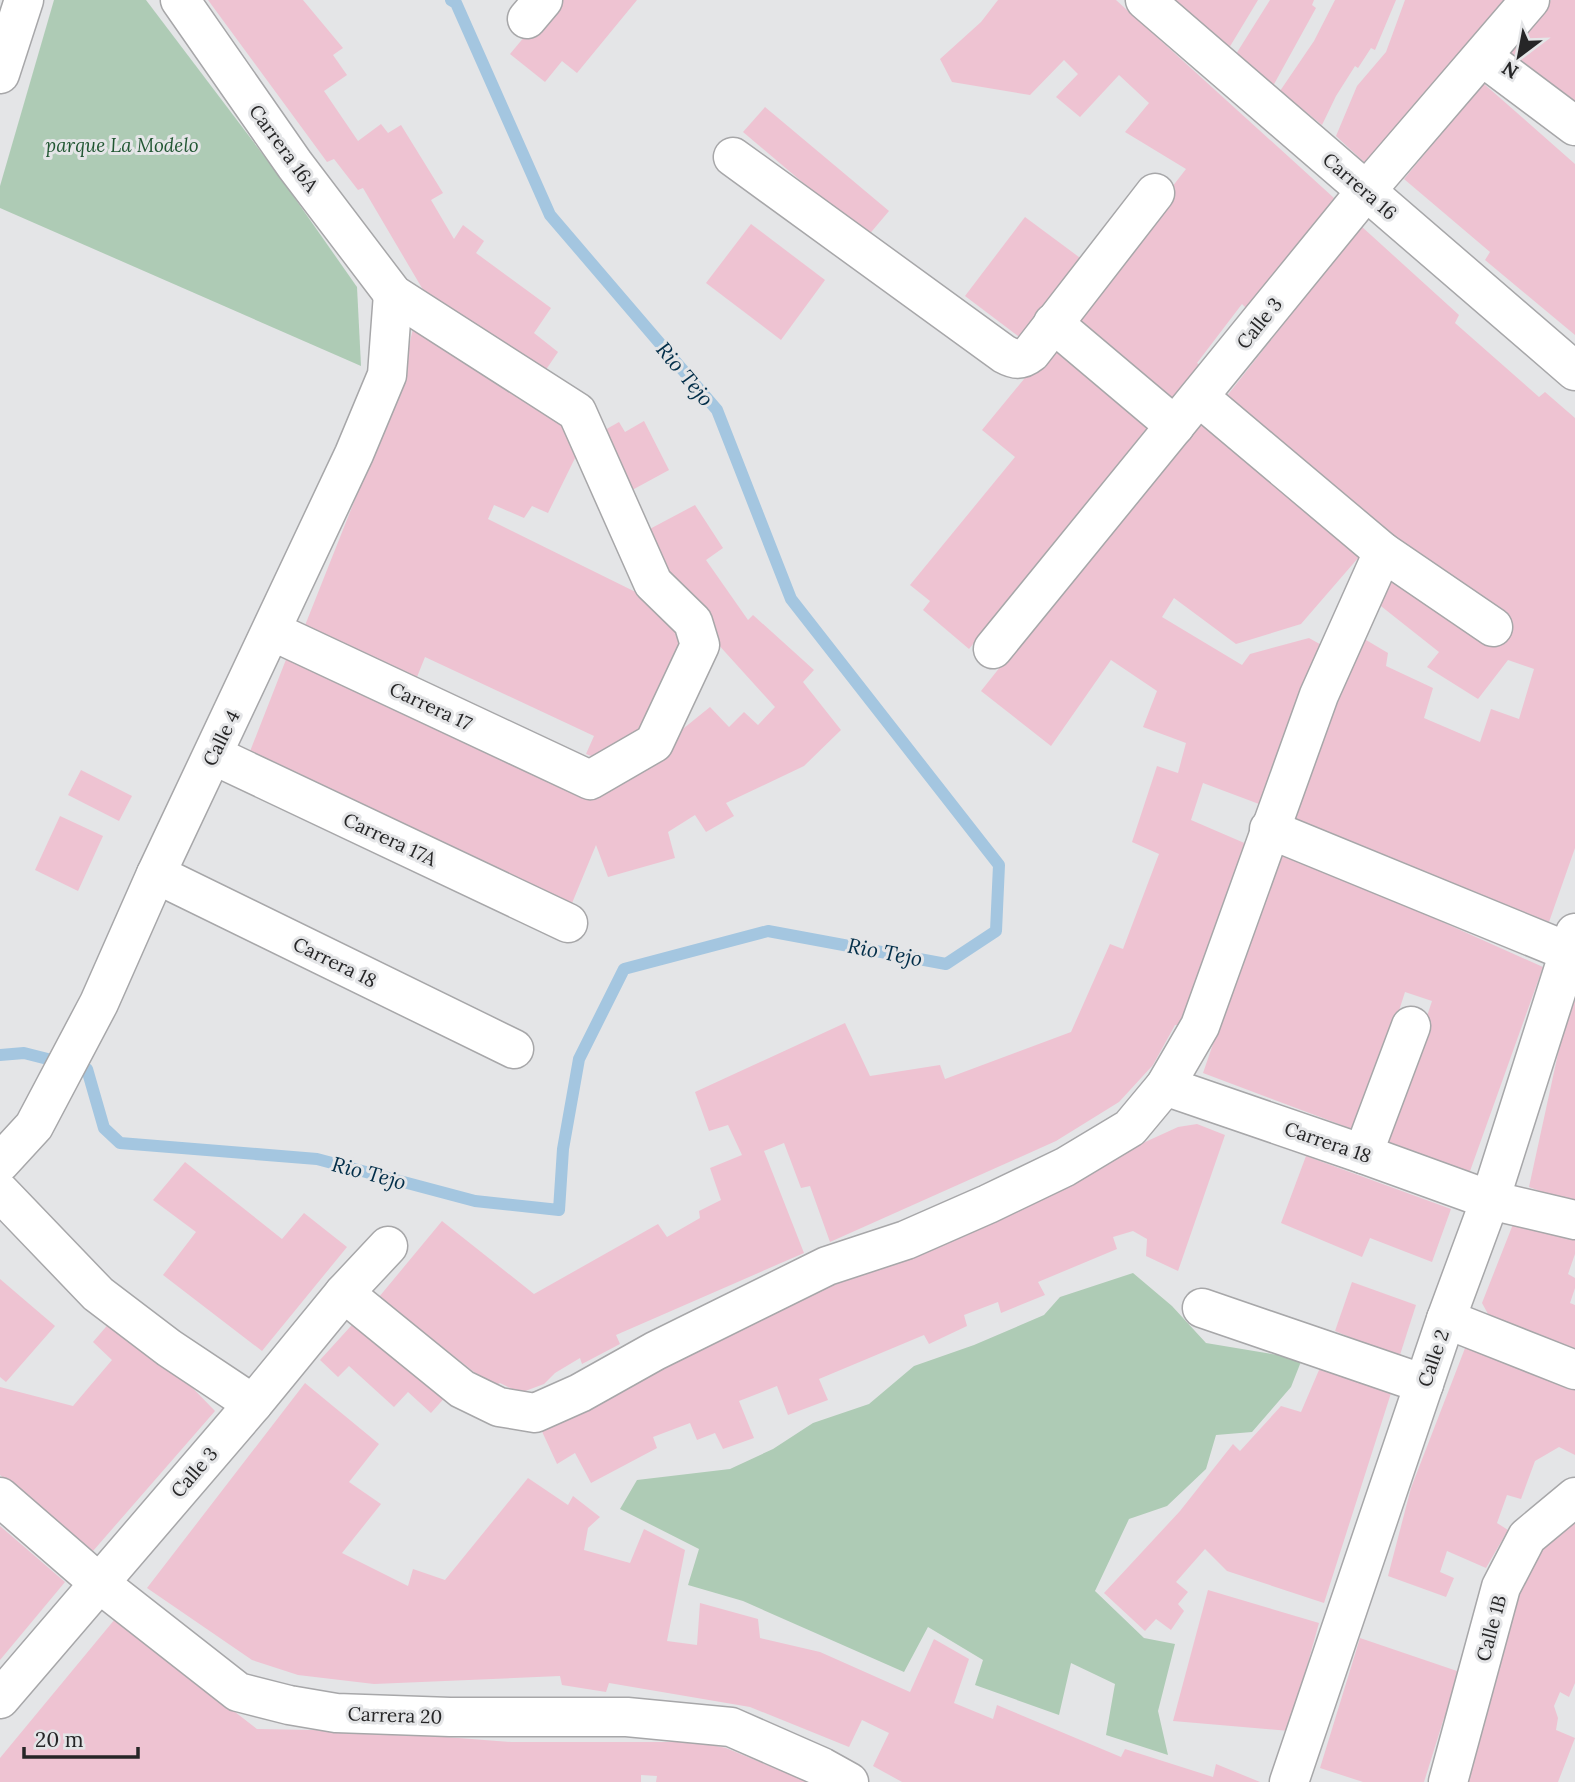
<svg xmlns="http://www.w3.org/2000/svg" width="1575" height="1782" viewBox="0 0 1575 1782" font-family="Lora,serif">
	<rect width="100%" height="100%" fill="#e4e5e7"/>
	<g fill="#aecbb5">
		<path d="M 54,0 L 146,0 L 280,177 L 357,287 L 361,366 L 0,208 L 0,186 Z"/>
		<path d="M 1133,1273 L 1172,1306 L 1206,1343 L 1302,1359 L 1291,1387 L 1252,1432 L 1216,1435 L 1206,1469 L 1167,1506 L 1129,1519 L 1095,1591 L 1144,1638 L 1175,1644 L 1158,1711 L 1168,1755 L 1106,1735 L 1115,1684 L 1071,1663 L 1059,1715 L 975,1685 L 983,1660 L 928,1627 L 904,1672 L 743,1601 L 688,1585 L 699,1549 L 620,1509 L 637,1480 L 730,1469 L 773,1449 L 813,1423 L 869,1404 L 914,1366 L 974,1345 L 1044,1315 L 1060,1297 Z"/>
	</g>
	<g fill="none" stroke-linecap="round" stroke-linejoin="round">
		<path stroke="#a4c6e0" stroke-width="12" d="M 0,1055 L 24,1053 L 87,1069 L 104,1128 L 120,1143 L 317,1159 L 475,1201 L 559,1210 L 563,1149 L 579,1059 L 624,969 L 768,931 L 946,964 L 996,931 L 999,865 L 791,599 L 717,410 L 550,215 L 456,3 L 451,0"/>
	</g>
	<g fill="#eec3d2">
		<path d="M 208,0 L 303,0 L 343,48 L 333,55 L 347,75 L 324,91 L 358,141 L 381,124 L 388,133 L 401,125 L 443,193 L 431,200 L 454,239 L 463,225 L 484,241 L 476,253 L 551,308 L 534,333 L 558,352 L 543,374 L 429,300 L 363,188 L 358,190 L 334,159 L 327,162 Z"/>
		<path d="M 555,0 L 637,0 L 577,73 L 562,61 L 545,82 L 510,54 Z"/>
		<path d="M 998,0 L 1116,0 L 1334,198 L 1262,296 L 1257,293 L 1246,308 L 1242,304 L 1197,363 L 1203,368 L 1174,401 L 1072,316 L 1186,169 L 1125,132 L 1149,103 L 1119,75 L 1080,117 L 1056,97 L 1078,74 L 1064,60 L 1030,95 L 952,82 L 940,59 L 981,22 Z"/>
		<path d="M 1172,0 L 1258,0 L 1229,48 Z"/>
		<path d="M 1270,0 L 1314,0 L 1312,5 L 1316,8 L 1273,86 L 1236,54 Z"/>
		<path d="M 1335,0 L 1396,0 L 1375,50 L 1371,48 L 1358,68 L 1355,66 L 1336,96 L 1322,125 L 1280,91 L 1314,41 Z"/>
		<path d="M 1405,0 L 1506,0 L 1366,164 L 1336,136 L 1357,86 L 1386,52 Z"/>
		<path d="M 1551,0 L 1575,0 L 1575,104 L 1507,52 Z"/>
		<path d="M 1483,83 L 1575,164 L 1575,335 L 1485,260 L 1490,252 L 1404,179 Z"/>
		<path d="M 765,107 L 889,211 L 867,237 L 743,132 Z"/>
		<path d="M 1025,217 L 1087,263 L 1026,342 L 965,296 Z"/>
		<path d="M 751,224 L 825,280 L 781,340 L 706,283 Z"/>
		<path d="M 1361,226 L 1459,315 L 1455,323 L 1539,397 L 1545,392 L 1575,418 L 1575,848 L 1549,922 L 1294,823 L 1339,698 L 1329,694 L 1356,634 L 1388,653 L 1386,666 L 1433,688 L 1424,718 L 1480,742 L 1491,709 L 1519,719 L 1534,669 L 1508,660 L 1478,699 L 1427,667 L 1439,652 L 1372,599 L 1393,570 L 1506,627 L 1226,397 Z"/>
		<path d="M 414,324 L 567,417 L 578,452 L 548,513 L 532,506 L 524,518 L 494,505 L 488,519 L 668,608 L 690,636 L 641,738 L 604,761 L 586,754 L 594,736 L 425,657 L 415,682 L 304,628 L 400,386 Z"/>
		<path d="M 1052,345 L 1150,430 L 969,649 L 923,610 L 930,601 L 910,585 L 1015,457 L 982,430 Z"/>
		<path d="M 1201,415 L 1365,550 L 1301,624 L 1236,644 L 1174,598 L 1162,617 L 1242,665 L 1250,654 L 1309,638 L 1325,647 L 1259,804 L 1203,783 L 1191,820 L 1249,845 L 1179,1025 L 1175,1025 L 1153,1065 L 1119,1102 L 1056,1141 L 830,1242 L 810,1186 L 801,1188 L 784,1143 L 764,1151 L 804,1253 L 616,1335 L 620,1344 L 582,1364 L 580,1358 L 555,1373 L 544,1384 L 520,1393 L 500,1383 L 493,1387 L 379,1297 L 442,1221 L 534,1294 L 658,1224 L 667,1237 L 700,1218 L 699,1211 L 721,1200 L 710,1168 L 742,1155 L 728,1125 L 709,1131 L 695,1092 L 845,1023 L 870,1076 L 940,1065 L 945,1079 L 1071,1032 L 1110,944 L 1123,949 L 1159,854 L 1132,842 L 1157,766 L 1178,773 L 1186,743 L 1143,727 L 1157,691 L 1111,660 L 1051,746 L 981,691 Z"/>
		<path d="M 644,421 L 669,470 L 623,495 L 596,435 L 619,422 L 625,432 Z"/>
		<path d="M 695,505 L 723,548 L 706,560 L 748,620 L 753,615 L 814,670 L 803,682 L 841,730 L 804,766 L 726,803 L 734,816 L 706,832 L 695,815 L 668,832 L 675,858 L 608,877 L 596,845 L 570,908 L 247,759 L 287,657 L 611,787 L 710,707 L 729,727 L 744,712 L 758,725 L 775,707 L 716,642 L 672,578 L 646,531 Z"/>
		<path d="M 81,770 L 132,796 L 119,821 L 68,795 Z"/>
		<path d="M 60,816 L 103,836 L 78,891 L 35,870 Z"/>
		<path d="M 1281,847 L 1351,881 L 1543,967 L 1469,1174 L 1385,1143 L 1432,1001 L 1405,992 L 1360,1132 L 1203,1073 Z"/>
		<path d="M 1571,994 L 1575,995 L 1575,1204 L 1529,1187 Z"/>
		<path d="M 1197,1124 L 1225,1135 L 1178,1271 L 1146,1256 L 1147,1239 L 1133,1231 L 1113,1237 L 1117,1249 L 1038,1282 L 1045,1295 L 1001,1313 L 998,1302 L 964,1315 L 967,1326 L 929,1344 L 924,1335 L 819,1379 L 828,1400 L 788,1415 L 777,1386 L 739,1401 L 754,1438 L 723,1449 L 715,1433 L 697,1440 L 690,1423 L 653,1437 L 657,1448 L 591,1483 L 575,1453 L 557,1464 L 539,1425 L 858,1273 L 1178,1127 Z"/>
		<path d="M 1306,1156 L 1451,1209 L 1432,1262 L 1370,1238 L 1362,1257 L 1281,1223 Z"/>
		<path d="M 185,1162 L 282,1239 L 304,1213 L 347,1247 L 262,1351 L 163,1275 L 196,1232 L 153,1200 Z"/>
		<path d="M 1519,1209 L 1575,1234 L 1575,1254 L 1568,1274 L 1575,1278 L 1575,1288 L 1570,1303 L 1575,1305 L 1575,1353 L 1509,1328 L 1488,1314 L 1482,1303 Z"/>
		<path d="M 0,1279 L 55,1326 L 6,1382 L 0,1377 Z"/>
		<path d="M 1352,1282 L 1416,1305 L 1399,1358 L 1335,1331 Z"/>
		<path d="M 361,1315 L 448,1394 L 431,1413 L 408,1392 L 394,1407 L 349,1366 L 338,1377 L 320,1360 Z"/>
		<path d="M 111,1321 L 175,1370 L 215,1411 L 93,1551 L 0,1475 L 0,1387 L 73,1406 L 112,1360 L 93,1342 Z"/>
		<path d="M 1467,1343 L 1575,1385 L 1575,1455 L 1559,1447 L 1535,1461 L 1521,1499 L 1507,1495 L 1497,1523 L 1508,1530 L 1486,1568 L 1447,1551 L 1440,1572 L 1454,1578 L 1446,1597 L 1388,1576 L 1411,1488 Z"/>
		<path d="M 1322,1363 L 1392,1390 L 1324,1603 L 1227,1571 L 1205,1549 L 1176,1582 L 1188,1592 L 1178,1604 L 1184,1611 L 1171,1630 L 1156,1619 L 1145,1631 L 1104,1593 L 1180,1511 L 1233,1444 L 1240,1451 L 1281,1406 L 1301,1412 Z"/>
		<path d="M 305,1383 L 379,1444 L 349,1482 L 381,1504 L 342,1553 L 408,1586 L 413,1569 L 445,1580 L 528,1478 L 568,1505 L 573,1496 L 600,1517 L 588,1528 L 584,1550 L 630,1563 L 644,1529 L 685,1550 L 667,1641 L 697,1645 L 700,1603 L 758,1619 L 760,1638 L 820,1652 L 910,1692 L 934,1639 L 969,1659 L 954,1703 L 993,1719 L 997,1705 L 1121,1757 L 1125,1749 L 1213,1777 L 1216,1764 L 1260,1782 L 902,1782 L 873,1766 L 889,1733 L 862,1720 L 849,1747 L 750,1707 L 609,1683 L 606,1692 L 562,1685 L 560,1676 L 374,1684 L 298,1675 L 252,1660 L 147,1588 Z"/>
		<path d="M 1575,1521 L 1575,1683 L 1569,1697 L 1560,1692 L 1554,1706 L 1558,1718 L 1556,1730 L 1575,1738 L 1558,1782 L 1467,1782 L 1523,1580 L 1546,1543 Z"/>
		<path d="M 0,1526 L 65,1582 L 0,1660 Z"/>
		<path d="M 1208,1590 L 1319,1623 L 1289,1731 L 1173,1721 Z"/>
		<path d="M 115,1619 L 257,1729 L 368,1731 L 511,1742 L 696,1742 L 726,1748 L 808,1782 L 656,1782 L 657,1776 L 641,1775 L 641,1782 L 0,1782 L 0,1758 Z"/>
		<path d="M 1360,1638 L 1457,1671 L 1449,1718 L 1444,1718 L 1424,1782 L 1363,1782 L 1320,1768 Z"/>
	</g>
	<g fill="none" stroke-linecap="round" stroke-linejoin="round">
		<defs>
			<g id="street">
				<path d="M 180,0 L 295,165 L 393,294 L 577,412 L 653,583 L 693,622 L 700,645 L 654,743 L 590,780 L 272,631"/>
				<path d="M 1145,0 L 1575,371"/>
				<path d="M 527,19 L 543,0"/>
				<path d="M 1483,57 L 1575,126"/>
				<path d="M 0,74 L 24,0"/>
				<path d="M 733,157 L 1004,354 C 1015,360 1021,361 1031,353 L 1155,193"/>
				<path d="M 1053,323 L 1175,426"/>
				<path d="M 1199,397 L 1383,552 L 1493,627"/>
				<path d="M 993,649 L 1366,191 L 1530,0"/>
				<path d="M 213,755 L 568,923"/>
				<path d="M 1269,829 L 1569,952 L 1575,963"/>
				<path d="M 156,874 L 514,1049"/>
				<path d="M 1165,1086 L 1363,1154 L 1490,1200 L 1575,1220"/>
				<path d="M 1363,1154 L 1411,1026"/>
				<path d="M 0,1163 L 34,1126 L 99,1003 L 156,874 L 354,454 L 387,375 L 393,294"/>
				<path d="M 0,1192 L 98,1294 L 169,1348 L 253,1404"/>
				<path d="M 344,1293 L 462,1389 L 499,1407 L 535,1413 L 580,1393 L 655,1351 L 827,1266 L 906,1240 L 988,1204 L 1065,1167 L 1130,1128 L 1165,1086 L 1200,1026 L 1319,695 L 1383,552"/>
				<path d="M 1202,1308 L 1424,1384"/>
				<path d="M 1446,1319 L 1575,1370"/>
				<path d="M 0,1497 L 99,1583 L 238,1692 L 289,1705 L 336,1713 L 450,1717 L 627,1717 L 731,1727 L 822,1767 L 849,1782"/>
				<path d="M 0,1699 L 253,1404 L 344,1293 L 388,1246"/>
				<path d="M 1448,1782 L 1501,1587 L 1527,1537 L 1575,1497"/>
			</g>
			<path id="secondary" d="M 1289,1782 L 1446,1319 L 1490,1200 L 1575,933"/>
		</defs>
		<use href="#street" stroke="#a7a7a9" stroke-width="41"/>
		<use href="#secondary" stroke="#a7a7a9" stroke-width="41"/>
		<use href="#street" stroke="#fff" stroke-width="38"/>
		<use href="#secondary" stroke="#fff" stroke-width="38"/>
	</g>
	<g text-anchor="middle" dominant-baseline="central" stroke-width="6" stroke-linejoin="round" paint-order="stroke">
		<g font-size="19" font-style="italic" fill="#225733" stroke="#e4e5e7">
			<text x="122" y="145">parque La Modelo</text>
		</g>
		<g font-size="19" fill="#262627" stroke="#e4e5e7">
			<text transform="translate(284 148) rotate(54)">Carrera 16A</text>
			<text transform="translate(1360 186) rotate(41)">Carrera 16</text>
			<text transform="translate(1259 323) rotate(-51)">Calle 3</text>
			<text transform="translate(431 706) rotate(25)">Carrera 17</text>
			<text transform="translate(221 738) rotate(-64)">Calle 4</text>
			<text transform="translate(390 839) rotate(25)">Carrera 17A</text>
			<text transform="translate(335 962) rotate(26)">Carrera 18</text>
			<text transform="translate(1328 1142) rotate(19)">Carrera 18</text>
			<text transform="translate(1433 1358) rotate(-71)">Calle 2</text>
			<text transform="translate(194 1472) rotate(-49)">Calle 3</text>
			<text transform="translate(1491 1628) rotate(-75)">Calle 1B</text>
			<text transform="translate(395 1715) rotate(2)">Carrera 20</text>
		</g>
		<g font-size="21" font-style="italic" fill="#022e49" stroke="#e4e5e7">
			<text transform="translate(685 374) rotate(50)">Rio Tejo</text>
			<text transform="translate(885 952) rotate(11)">Rio Tejo</text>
			<text transform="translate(369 1173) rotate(15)">Rio Tejo</text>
		</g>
	</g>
	<g transform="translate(1519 56) rotate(212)" stroke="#e4e5e7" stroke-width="5" paint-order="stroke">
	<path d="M0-5L12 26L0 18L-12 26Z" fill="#262627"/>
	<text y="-10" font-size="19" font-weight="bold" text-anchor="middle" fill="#262627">N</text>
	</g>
	<path d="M24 1747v10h114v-10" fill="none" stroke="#262627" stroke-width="3.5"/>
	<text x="35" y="1747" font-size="21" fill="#262627" stroke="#e4e5e7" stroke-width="5" paint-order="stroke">20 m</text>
</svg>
